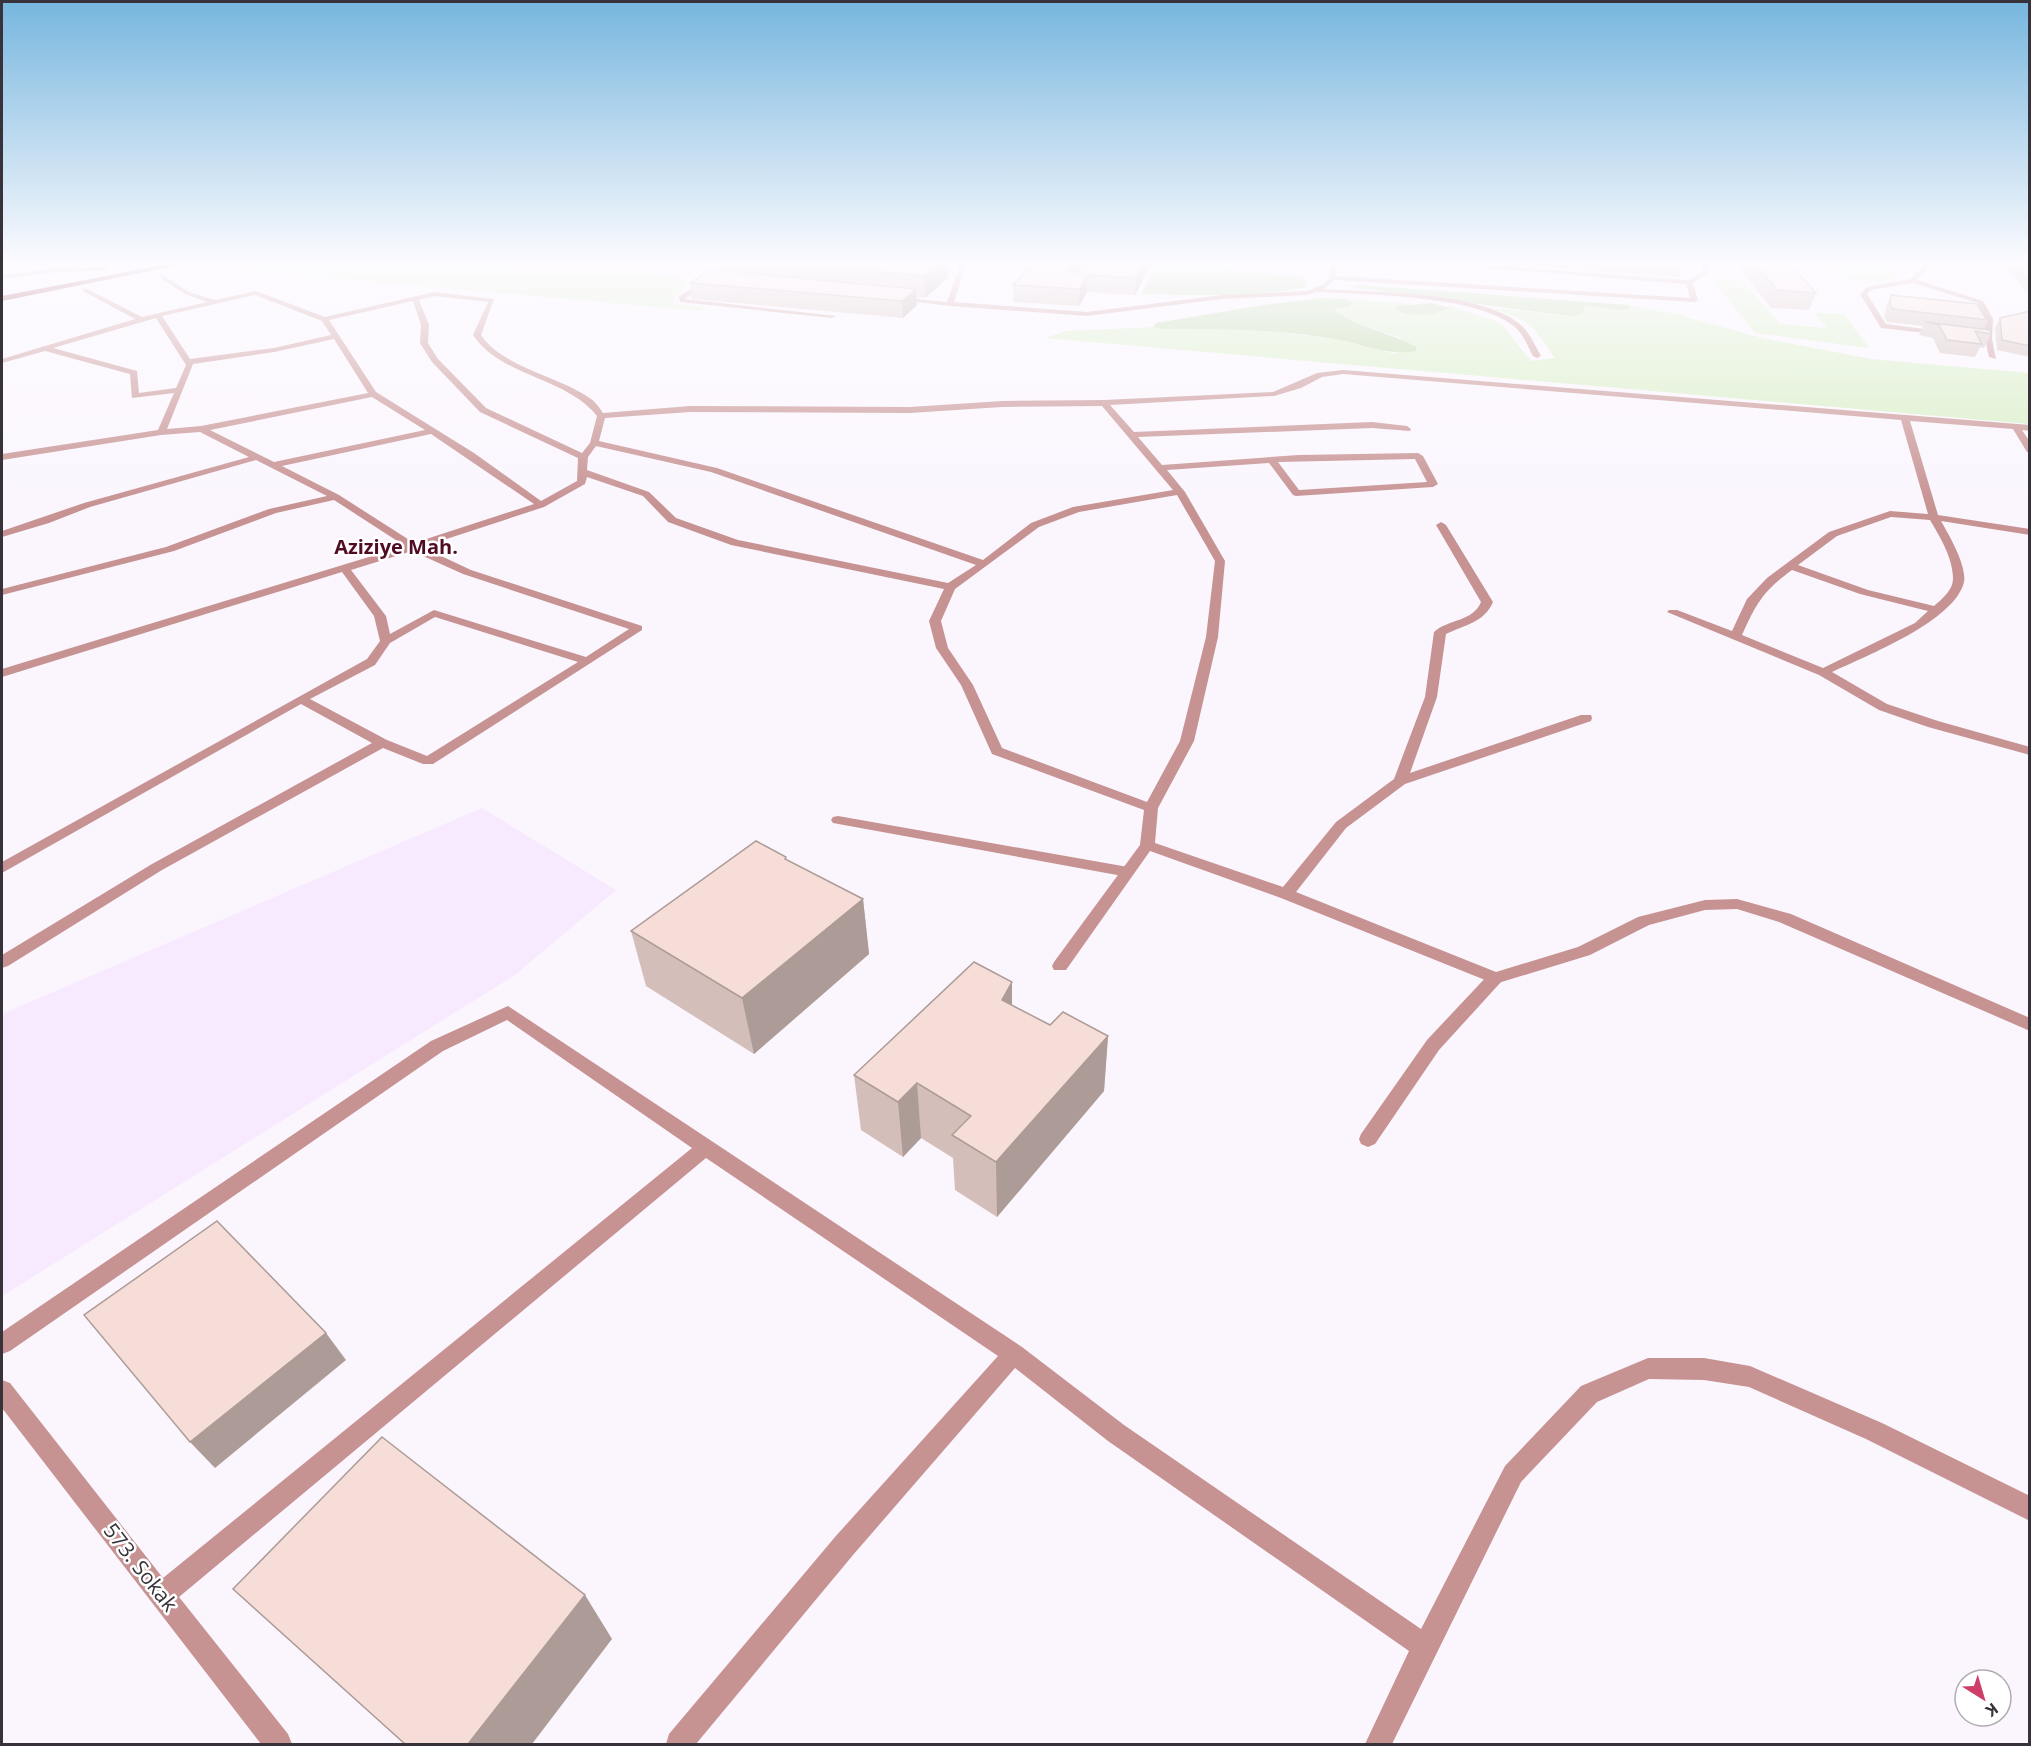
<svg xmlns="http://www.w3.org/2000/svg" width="2031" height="1746" viewBox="0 0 2031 1746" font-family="'Open Sans',sans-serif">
	<rect width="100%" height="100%" fill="#fbf6fe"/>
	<path fill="#f7eaff" d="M 482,808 L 616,890 L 515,975 L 2,1296 L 2,1014 Z"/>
	<g fill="#d6efc2">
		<path d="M 245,262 L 633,262 L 624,269 L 673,275 L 683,279 L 687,286 L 672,300 L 675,304 L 705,308 L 700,311 L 231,269 L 243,267 L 239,263 Z"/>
		<path d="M 1774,262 L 1889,263 L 1897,275 C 1887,286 1858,283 1845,278 C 1841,276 1838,271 1835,268 L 1776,264 Z"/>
		<path d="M 1711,278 L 1742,280 L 1780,324 L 1827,328 L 1814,313 L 1844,314 L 1869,348 L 1755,333 Z"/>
		<path d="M 1347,299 L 1409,304 L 1396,306 L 1450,308 L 1446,305 L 1496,321 L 1503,326 L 1531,361 L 1555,358 C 1531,324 1532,321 1491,308 L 1573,316 L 1583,306 L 1622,310 L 1631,307 L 1628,305 L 1675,314 L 1758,337 L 1871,359 L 2029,373 L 2029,424 L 1045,338 L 1066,331 L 1153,327 L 1162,329 L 1250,329 L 1334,339 L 1396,354 L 1401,338 L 1345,319 L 1334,311 L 1335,308 L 1351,303 Z"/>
	</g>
	<g fill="#b7d69e">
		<path d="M 1158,262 L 1226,262 L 1233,272 L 1305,276 L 1307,287 C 1253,298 1196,295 1141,294 Z"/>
		<path d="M 1361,285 L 1628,305 L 1631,308 L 1622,310 L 1584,306 L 1584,312 L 1573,316 C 1498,308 1424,295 1349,287 Z"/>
		<path d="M 1321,298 L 1347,299 L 1352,303 L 1349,307 L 1336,308 L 1335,311 C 1358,328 1390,332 1416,347 L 1416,351 C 1385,356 1364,344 1334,339 C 1277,329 1220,329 1162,329 L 1153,327 L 1156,323 L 1263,305 Z"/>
		<path d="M 1432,303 L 1450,308 C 1434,315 1412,318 1396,310 L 1396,306 Z"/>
	</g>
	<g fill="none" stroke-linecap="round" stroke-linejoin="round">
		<g fill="#c79292" fill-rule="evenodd">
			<path d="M 961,262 L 967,262 L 954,302 L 1087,312 L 1222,295 L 1307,291 L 1324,284 L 1329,278 L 1332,262 L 1338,262 L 1336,276 L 1690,298 L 1686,284 L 1414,262 L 1442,262 L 1688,280 L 1702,272 L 1704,262 L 1710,262 L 1707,274 L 1693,283 L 1698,300 L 1694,302 L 1334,280 L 1324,289 C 1375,292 1482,291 1521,325 C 1530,333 1535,346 1541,356 L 1537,358 L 1533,356 C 1528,347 1524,336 1517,329 C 1480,294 1365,295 1316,292 L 1308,295 L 1222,299 L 1087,316 L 950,306 L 893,299 L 896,297 L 947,302 Z"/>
			<path d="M 1927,262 L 1933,262 L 1917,280 L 1983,301 L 1993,319 L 1992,339 L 1996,359 L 1989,357 C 1984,338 1986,321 1978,303 L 1913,283 L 1871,290 L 1867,294 L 1886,324 L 1940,331 L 1944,333 L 1943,335 L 1881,328 L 1860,294 L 1867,287 L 1911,279 Z"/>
			<path d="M 708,279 L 710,282 L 685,299 L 836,316 L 832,318 L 680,302 L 679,296 Z"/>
			<path d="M 838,816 L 1128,867 L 1135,872 L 1128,877 L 833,823 L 831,820 L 833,817 Z"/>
			<path d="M 1495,972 L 1501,974 L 1503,978 L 1501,982 L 1439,1050 L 1375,1144 L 1368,1147 L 1361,1144 L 1359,1139 L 1361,1134 L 1427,1040 L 1489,974 Z"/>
		</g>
		<g fill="#c79292" fill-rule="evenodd">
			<path d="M 107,267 L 109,270 L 48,273 L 2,279 L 2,275 L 48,269 Z"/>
			<path d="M 161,274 L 189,292 L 215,300 L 256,291 L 325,317 L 434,292 L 494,299 L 481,335 C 503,368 560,376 591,399 C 596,402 600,409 603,413 L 690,406 L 910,407 L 1002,401 L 1104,400 L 1231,394 L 1273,392 L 1317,373 L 1343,370 L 2030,425 L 2030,431 L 2022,430 L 2030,442 L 2030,453 L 2027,452 L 2013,429 L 1910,421 L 1938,515 L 2030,529 L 2030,535 L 1941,521 C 1949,535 1967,566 1964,582 C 1955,621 1866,656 1832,672 L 1887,704 L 1938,721 L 2030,747 L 2030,755 L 1928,727 L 1879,710 L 1819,675 L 1667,612 L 1669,610 L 1677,610 L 1732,631 L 1747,599 L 1767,578 L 1829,532 L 1890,511 L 1928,514 L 1901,420 L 1343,374 L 1322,377 L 1301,388 L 1274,396 L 1110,405 L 1134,432 L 1372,422 L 1407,426 L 1411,429 L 1410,431 L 1372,428 L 1138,437 L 1162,465 L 1298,455 L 1418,453 L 1423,456 L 1438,484 L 1433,487 L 1296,496 L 1293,495 L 1269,463 L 1167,470 L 1185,492 L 1225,561 L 1218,637 L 1194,741 L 1158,808 L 1155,843 L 1283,887 L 1336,822 L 1394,779 L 1425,697 L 1434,632 C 1448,619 1473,622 1481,602 L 1436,525 L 1441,522 L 1446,525 L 1493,602 C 1484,623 1464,625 1446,634 L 1437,697 L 1410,773 L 1581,715 L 1591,715 L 1592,718 L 1591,721 L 1405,784 L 1346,828 L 1296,892 L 1496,972 L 1578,947 L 1638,917 L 1705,900 L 1737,899 L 1791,914 L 2030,1018 L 2030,1031 L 1779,922 L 1737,909 L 1705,910 L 1649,925 L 1590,955 L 1495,984 L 1281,898 L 1150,851 L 1066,970 L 1054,970 L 1052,966 L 1054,962 L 1140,845 L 1144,810 L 992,754 L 961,685 L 936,648 L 929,621 L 944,589 L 731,545 L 668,522 L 643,496 L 587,477 L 585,484 L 544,507 L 422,547 L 471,570 L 642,626 L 642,630 L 433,764 L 423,764 L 383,748 L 162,870 L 8,966 L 2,968 L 2,955 L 152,864 L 372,743 L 301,704 L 2,873 L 2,862 L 367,659 L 380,641 L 374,616 L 342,572 L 2,677 L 2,669 L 405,546 L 334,500 L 276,513 L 174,551 L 2,595 L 2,589 L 166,547 L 269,509 L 327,496 L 256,460 L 90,507 L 49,523 L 2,537 L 2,531 L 84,503 L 249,457 L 200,432 L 161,435 L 2,460 L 2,454 L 158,430 L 174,393 L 132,398 L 130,374 L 45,351 L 2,363 L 2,359 L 135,319 L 83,291 L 83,289 L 87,289 L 142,317 L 207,302 L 185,294 L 159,277 ZM 255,295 L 322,321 L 331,335 L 274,348 L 190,359 L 162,316 ZM 434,296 L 488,302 L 473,335 C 501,377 566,377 597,416 L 590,443 L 582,453 L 486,408 L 438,359 L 428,343 L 429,325 L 419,300 ZM 413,301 L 421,325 L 420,343 L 432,362 L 480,412 L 578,458 L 577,481 L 541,501 L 474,453 L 376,392 L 329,320 ZM 156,318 L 186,365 L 176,388 L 139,393 L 137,371 L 53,348 ZM 334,339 L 368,393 L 201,426 L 167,429 L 193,364 L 274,352 ZM 372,397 L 425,430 L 274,462 L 210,430 ZM 1102,406 L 1173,490 L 1073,507 L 1031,523 L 983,560 L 717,468 L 599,441 L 605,418 L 690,412 L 910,413 L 1002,407 ZM 431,434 L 534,504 L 414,543 L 339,495 L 282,466 ZM 596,446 L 711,472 L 976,565 L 948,583 L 738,540 L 676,518 L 649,492 L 587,470 L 588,457 ZM 1415,459 L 1427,482 L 1299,490 L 1278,462 ZM 1177,495 L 1215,561 L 1206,637 L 1180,741 L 1147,802 L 1002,748 L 973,685 L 948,648 L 941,621 L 955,589 L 1039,527 L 1079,512 ZM 1891,517 L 1930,520 C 1940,537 1953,558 1953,579 C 1953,590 1942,599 1934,606 L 1868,590 L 1798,565 L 1837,536 ZM 412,551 L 463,574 L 629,629 L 586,657 L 434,610 L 390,634 L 386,616 L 351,570 ZM 1792,570 L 1860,594 L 1928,611 L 1915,623 L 1823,668 L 1742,635 C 1756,604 1763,591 1792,570 ZM 435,617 L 578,662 L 427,756 L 387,740 L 310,699 L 375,665 L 390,643 Z"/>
			<path d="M 508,1006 L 1022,1347 L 1124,1425 L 1421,1629 L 1505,1466 L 1581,1386 L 1648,1358 L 1704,1358 L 1750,1366 L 1882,1423 L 2030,1496 L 2030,1521 L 1866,1439 L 1749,1387 L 1704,1380 L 1649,1379 L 1597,1402 L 1521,1482 L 1392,1744 L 1365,1744 L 1409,1651 L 1108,1441 L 1015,1368 L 853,1555 L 696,1744 L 666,1744 L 669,1734 L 835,1537 L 998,1356 L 706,1158 L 179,1597 L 288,1734 L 292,1744 L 261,1744 L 2,1408 L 2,1380 L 10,1383 L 163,1578 L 692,1148 L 507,1020 L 443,1051 L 10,1351 L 2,1354 L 2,1332 L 431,1041 Z"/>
		</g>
		<path fill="#7d0e22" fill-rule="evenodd" d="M 179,262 L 194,262 L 2,301 L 2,296 Z"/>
	</g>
	<g fill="#d4beb9">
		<path d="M 721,262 L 948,262 L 949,277 L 925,298 L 916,297 L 917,305 L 903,318 L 692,299 L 690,283 L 722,271 Z"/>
		<path d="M 1152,262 L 1135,295 L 1087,292 L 1079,306 L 1013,302 L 1013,285 Z"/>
		<path d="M 1478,262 L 1684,262 L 1679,277 Z"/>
		<path d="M 1734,262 L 1788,262 L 1816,293 L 1809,310 L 1771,308 Z"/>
		<path d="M 2000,262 L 2030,262 L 2030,295 Z"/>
		<path d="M 1891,295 L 1986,319 L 1988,320 L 1984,329 L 1991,334 L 1984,348 L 1980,347 L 1975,357 L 1940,353 L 1933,338 L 1919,335 L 1923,326 L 1887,322 L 1884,317 L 1886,308 Z"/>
		<path d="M 2030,311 L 2030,357 L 1997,350 L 1995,328 L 2000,318 Z"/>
		<path d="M 786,860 L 863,899 L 869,954 L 754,1054 L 646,986 L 631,931 Z"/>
		<path d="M 1012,1005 L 1050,1025 L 1108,1036 L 1104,1091 L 997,1217 L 955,1190 L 953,1158 L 921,1138 L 903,1157 L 861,1130 L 854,1075 Z"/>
	</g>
	<g fill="#ac9b96">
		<path d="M 940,262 L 948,262 L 949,277 L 925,298 L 924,276 Z"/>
		<path d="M 1076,262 L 1091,262 L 1069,284 L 1070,268 Z"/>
		<path d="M 1145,262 L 1152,262 L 1135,295 L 1136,278 Z"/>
		<path d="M 1087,275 L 1087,292 L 1079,306 L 1080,289 Z"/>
		<path d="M 916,289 L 917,305 L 903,318 L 902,301 Z"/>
		<path d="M 863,899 L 869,954 L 754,1054 L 742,998 Z"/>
		<path d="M 1012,982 L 1012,1038 L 1002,1000 Z"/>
		<path d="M 1108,1036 L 1104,1091 L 997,1217 L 996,1162 Z"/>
		<path d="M 917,1083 L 921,1138 L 903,1157 L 898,1102 Z"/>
		<path d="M 326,1333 L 346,1360 L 215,1468 L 190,1442 Z"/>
		<path d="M 585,1595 L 612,1639 L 532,1744 L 468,1744 Z"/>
	</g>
	<g fill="#f6ddd7" stroke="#ac9b96" stroke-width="1.5">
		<path d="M 774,262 L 940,262 L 924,276 Z"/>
		<path d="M 1033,262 L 1076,262 L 1070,268 L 1070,273 L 1077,273 L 1087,262 L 1145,262 L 1136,278 L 1087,275 L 1080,289 L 1013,285 Z"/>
		<path d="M 1754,262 L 1788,262 L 1816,293 L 1777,290 Z"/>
		<path d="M 2012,262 L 2030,262 L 2030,281 Z"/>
		<path d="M 710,270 L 916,289 L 902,301 L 690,283 Z"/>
		<path d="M 1891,295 L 1977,304 L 1986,319 L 1988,318 L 1988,320 L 1893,309 L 1890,304 Z"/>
		<path d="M 2030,311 L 2030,346 L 2002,340 L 2000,318 Z"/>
		<path d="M 1925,322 L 1990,330 L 1991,334 L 1975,331 L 1982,344 L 1947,340 L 1939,325 Z"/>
		<path d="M 756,841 L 786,857 L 785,859 L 863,899 L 742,998 L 631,931 Z"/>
		<path d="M 974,962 L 1012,982 L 1002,1000 L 1050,1025 L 1063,1012 L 1108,1036 L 996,1162 L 952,1135 L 971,1116 L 917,1083 L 898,1102 L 854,1075 Z"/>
		<path d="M 217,1221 L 326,1333 L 190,1442 L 84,1315 Z"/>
		<path d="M 382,1437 L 585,1595 L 468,1744 L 405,1744 L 233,1589 Z"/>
	</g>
	<linearGradient id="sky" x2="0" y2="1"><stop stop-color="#76b6de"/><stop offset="0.52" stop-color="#fdfbff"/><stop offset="1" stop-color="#fdfbff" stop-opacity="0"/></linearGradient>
	<rect width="2031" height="506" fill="url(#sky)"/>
	<g text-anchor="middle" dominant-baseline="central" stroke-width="5" stroke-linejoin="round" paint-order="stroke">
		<g font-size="20" font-weight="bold" fill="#500c23" stroke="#fff">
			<text x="396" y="546">Aziziye Mah.</text>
		</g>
		<g font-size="21" fill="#38333b" stroke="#fff">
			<text transform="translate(141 1567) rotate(52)">573. Sokak</text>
		</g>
	</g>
	<rect width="2031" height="1746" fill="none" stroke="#38333b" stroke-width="6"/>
	<g transform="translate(1983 1698) rotate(143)"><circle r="28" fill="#ffffff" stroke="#afadb1" stroke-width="1.5"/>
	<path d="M0-4.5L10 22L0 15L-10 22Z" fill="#cd3f69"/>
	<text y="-9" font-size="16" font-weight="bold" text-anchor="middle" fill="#38333b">K</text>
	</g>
</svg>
